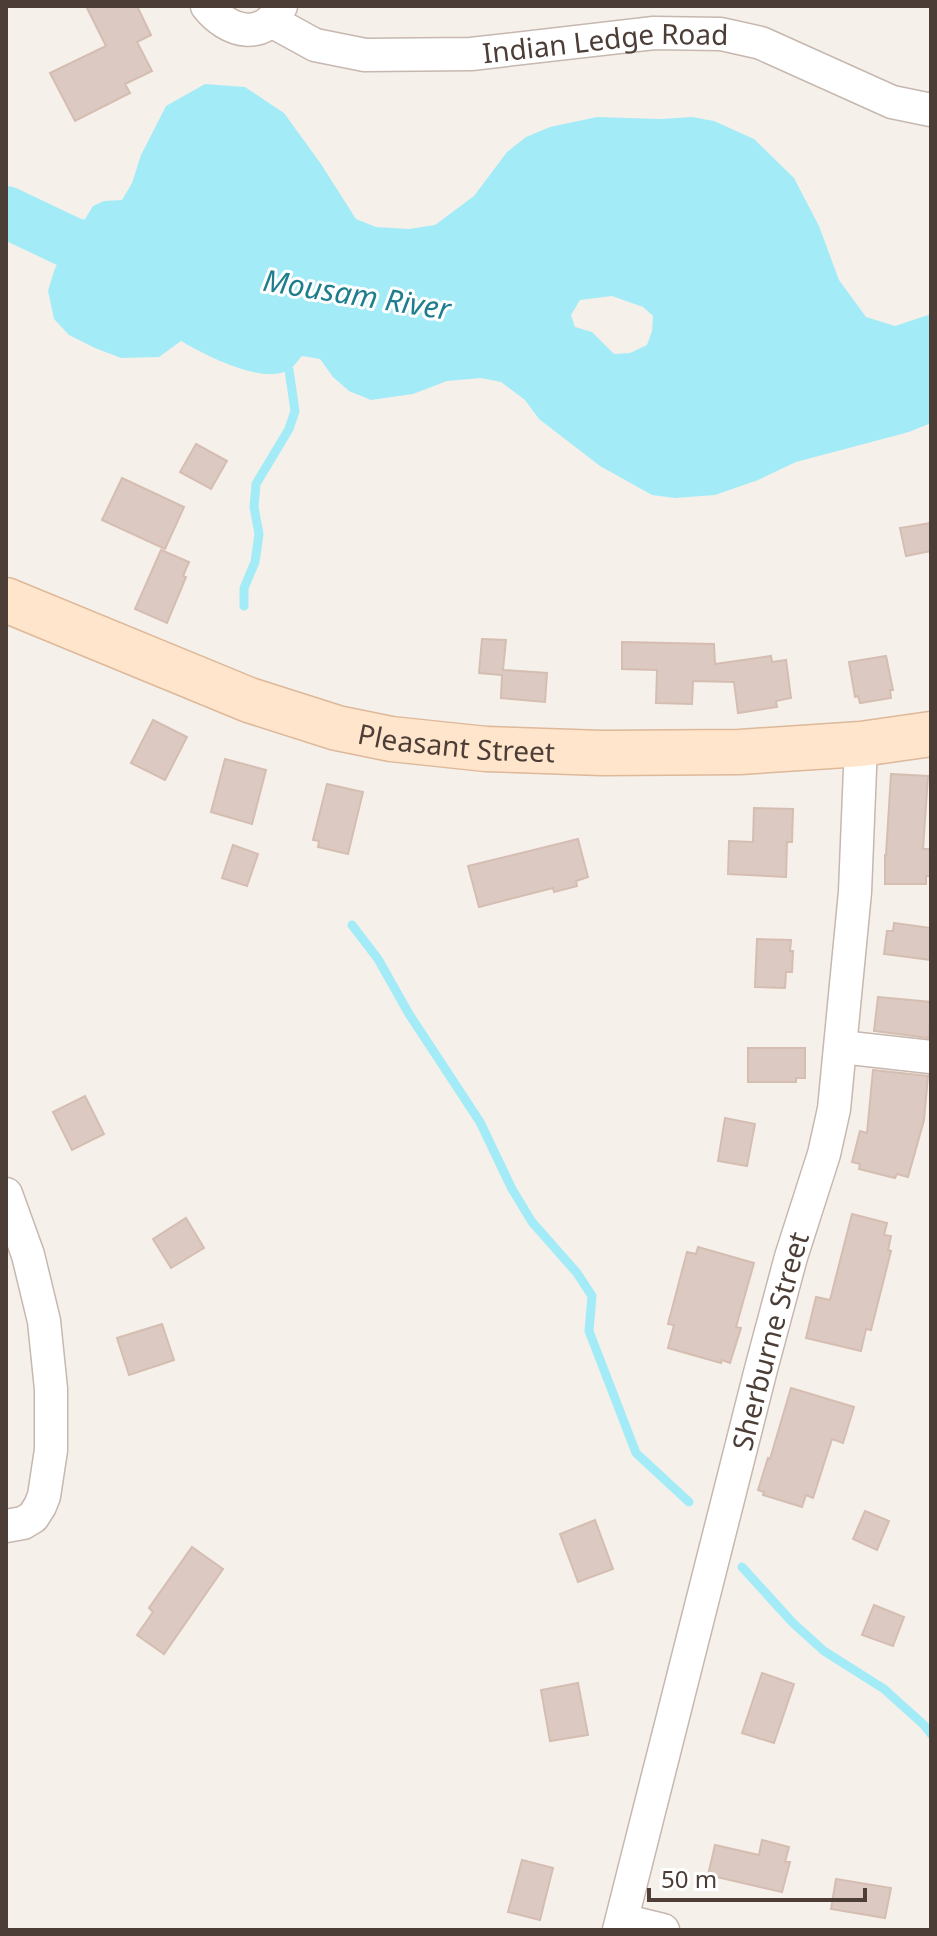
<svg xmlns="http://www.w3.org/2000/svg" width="937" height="1936" viewBox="0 0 937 1936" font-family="'Noto Sans',sans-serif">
	<rect width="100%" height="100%" fill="#f6f0eb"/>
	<path fill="#a3ecf7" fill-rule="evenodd" d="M 205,84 L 245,87 L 284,113 L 321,164 L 356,219 L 376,227 L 409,229 L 435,225 L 474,196 L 507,152 L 526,137 L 550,127 L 597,117 L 660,119 L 692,117 L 714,121 L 754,139 L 794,178 L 819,226 L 839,280 L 866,317 L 895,326 L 931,314 L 931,423 L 909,432 L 796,462 L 758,480 L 715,495 L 675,498 L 652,495 L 600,466 L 539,419 L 525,400 L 501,382 L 481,378 L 447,381 L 413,394 L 371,400 L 349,391 L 333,377 L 320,359 L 302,356 C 298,360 293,368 289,370 C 262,385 205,355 181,341 L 159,357 L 121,358 L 95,348 L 69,335 L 54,319 L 48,291 L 55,268 L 93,206 L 104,201 L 122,200 L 132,183 L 141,155 L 166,106 ZM 612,296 L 643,307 L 653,316 L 652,331 L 647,345 L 630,353 L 614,354 L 592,332 L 575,327 L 571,315 L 580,300 Z"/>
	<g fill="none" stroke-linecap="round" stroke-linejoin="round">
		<g stroke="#a3ecf7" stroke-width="9">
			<path d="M 244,606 L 244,588 L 255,562 L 259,534 L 254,507 L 256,484 L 289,429 L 295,411 L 289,370"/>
			<path d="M 352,925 L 378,959 L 409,1014 L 480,1122 L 512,1189 L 532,1222 L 577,1273 L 592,1296 L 589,1331 L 636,1453 L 689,1502"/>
			<path d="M 742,1567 L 793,1623 L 824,1651 L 884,1689 L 924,1725 L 931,1734"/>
		</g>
		<path stroke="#a3ecf7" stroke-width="52" d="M 6,212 L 69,242 L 98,251 L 139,258"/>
	</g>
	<g fill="#dccac2" stroke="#d5bdb1" stroke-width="2">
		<path d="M 86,6 L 137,6 L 151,35 L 137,42 L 152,71 L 125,84 L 130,93 L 75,121 L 50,73 L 106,46 Z"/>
		<path d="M 196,444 L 227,461 L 211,489 L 180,472 Z"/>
		<path d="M 122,478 L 184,507 L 165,549 L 102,520 Z"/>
		<path d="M 931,523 L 931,551 L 906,556 L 900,528 Z"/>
		<path d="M 161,550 L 189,562 L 183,576 L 186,577 L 167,623 L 135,609 Z"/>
		<path d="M 482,639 L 506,640 L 503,670 L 547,673 L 545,702 L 501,698 L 502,675 L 479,673 Z"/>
		<path d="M 622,642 L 714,644 L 715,664 L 771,656 L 772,662 L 786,660 L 791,698 L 776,701 L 777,707 L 738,713 L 734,682 L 693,681 L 692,704 L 656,703 L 657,670 L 622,669 Z"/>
		<path d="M 886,656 L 893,690 L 890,690 L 891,698 L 860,703 L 858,696 L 855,697 L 849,662 Z"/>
		<path d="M 153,720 L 187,737 L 165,780 L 131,763 Z"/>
		<path d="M 225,759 L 266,770 L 252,824 L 211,812 Z"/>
		<path d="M 891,774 L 928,776 L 923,849 L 931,849 L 931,876 L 926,876 L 926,884 L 885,884 L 885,855 L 886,855 Z"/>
		<path d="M 327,784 L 363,792 L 348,854 L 318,847 L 319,841 L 313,840 Z"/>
		<path d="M 754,808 L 793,809 L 792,842 L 787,842 L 786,877 L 728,874 L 729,841 L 753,842 Z"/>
		<path d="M 578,839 L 588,877 L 576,881 L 577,886 L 554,892 L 553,888 L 479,907 L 468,866 Z"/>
		<path d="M 233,845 L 258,854 L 247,886 L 222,878 Z"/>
		<path d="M 894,923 L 931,928 L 931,960 L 884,954 L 887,931 L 893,931 Z"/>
		<path d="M 757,939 L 791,940 L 790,951 L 793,951 L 792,972 L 786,972 L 785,988 L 755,987 Z"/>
		<path d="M 878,997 L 931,1002 L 929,1038 L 874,1031 Z"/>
		<path d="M 748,1048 L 805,1048 L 805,1078 L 796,1078 L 796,1082 L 748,1082 Z"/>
		<path d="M 873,1070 L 928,1076 L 924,1120 L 908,1177 L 897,1174 L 895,1178 L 859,1169 L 860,1164 L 852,1162 L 860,1131 L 867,1133 Z"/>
		<path d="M 85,1096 L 104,1134 L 72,1150 L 53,1112 Z"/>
		<path d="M 725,1118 L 755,1124 L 747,1166 L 718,1161 Z"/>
		<path d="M 852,1214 L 887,1223 L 884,1235 L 891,1236 L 888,1250 L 891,1251 L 871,1330 L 866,1329 L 861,1351 L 806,1338 L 816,1297 L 830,1300 Z"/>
		<path d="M 186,1218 L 204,1248 L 171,1268 L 153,1239 Z"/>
		<path d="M 698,1247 L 754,1263 L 736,1327 L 741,1328 L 730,1363 L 722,1360 L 721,1363 L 668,1348 L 674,1325 L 668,1324 L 687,1252 L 696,1254 Z"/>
		<path d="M 162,1324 L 174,1360 L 129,1375 L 117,1338 Z"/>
		<path d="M 791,1388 L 854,1407 L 843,1443 L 832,1439 L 813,1498 L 806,1495 L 802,1507 L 763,1495 L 764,1492 L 758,1490 L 768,1458 L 770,1459 Z"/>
		<path d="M 865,1511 L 889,1521 L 877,1550 L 853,1539 Z"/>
		<path d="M 595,1520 L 613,1569 L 578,1582 L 560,1534 Z"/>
		<path d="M 192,1547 L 223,1569 L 164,1654 L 137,1635 L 153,1612 L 149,1608 Z"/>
		<path d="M 874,1605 L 904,1617 L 893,1646 L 862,1635 Z"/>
		<path d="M 762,1673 L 794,1684 L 774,1743 L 742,1733 Z"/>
		<path d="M 578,1683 L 588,1735 L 550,1741 L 541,1690 Z"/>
		<path d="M 762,1840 L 789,1847 L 785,1862 L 790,1862 L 782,1892 L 708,1875 L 715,1845 L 759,1855 Z"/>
		<path d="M 522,1860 L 553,1868 L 540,1920 L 508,1912 Z"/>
		<path d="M 836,1879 L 891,1888 L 885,1918 L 831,1909 Z"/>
	</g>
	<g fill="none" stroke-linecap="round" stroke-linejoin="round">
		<defs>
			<g id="street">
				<path d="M 207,6 C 228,33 265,42 281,6"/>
				<path id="s1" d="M 273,22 L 315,45 L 365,55 L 471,54 L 654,33 L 721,34 L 761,43 L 892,102 L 931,110"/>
				<path d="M 841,1047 L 931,1057"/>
				<path d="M 6,1194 L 28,1255 L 44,1321 L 51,1389 L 51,1450 L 44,1496 L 40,1506 L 33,1517 L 23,1523 L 6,1526"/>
				<path d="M 622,1920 L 663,1930"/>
				<path id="s2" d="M 619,1930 L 761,1369 L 791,1257 L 824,1154 L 834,1109 L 855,892 L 861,744"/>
			</g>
			<g id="secondary">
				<path id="s3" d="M 6,600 L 249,700 L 337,728 L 391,739 L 486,749 L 602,753 L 740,752 L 861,744 L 931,734"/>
			</g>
		</defs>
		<use href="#street" stroke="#c6b7af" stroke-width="35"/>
		<use href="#secondary" stroke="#ddb899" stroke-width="47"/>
		<use href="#street" stroke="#fff" stroke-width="32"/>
		<use href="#secondary" stroke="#ffe5cc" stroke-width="44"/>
	</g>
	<g text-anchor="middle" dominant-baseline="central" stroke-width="6" stroke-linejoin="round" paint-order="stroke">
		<g font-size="28" fill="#4c3e37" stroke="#fff">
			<text stroke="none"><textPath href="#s1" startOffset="340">Indian Ledge Road</textPath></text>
			<text stroke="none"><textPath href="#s3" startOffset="476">Pleasant Street</textPath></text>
			<text stroke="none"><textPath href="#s2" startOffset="608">Sherburne Street</textPath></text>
		</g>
		<g font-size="30" font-style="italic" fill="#1e7e8e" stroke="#fff">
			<text transform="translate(357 294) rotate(9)">Mousam River</text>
		</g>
	</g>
	<rect width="937" height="1936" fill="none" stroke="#4c3e37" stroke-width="16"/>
	<path d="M649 1888v12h216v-12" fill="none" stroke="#4c3e37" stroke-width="4"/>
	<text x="661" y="1888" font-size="24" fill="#4c3e37" stroke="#ffffff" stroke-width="6" paint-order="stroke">50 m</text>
</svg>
